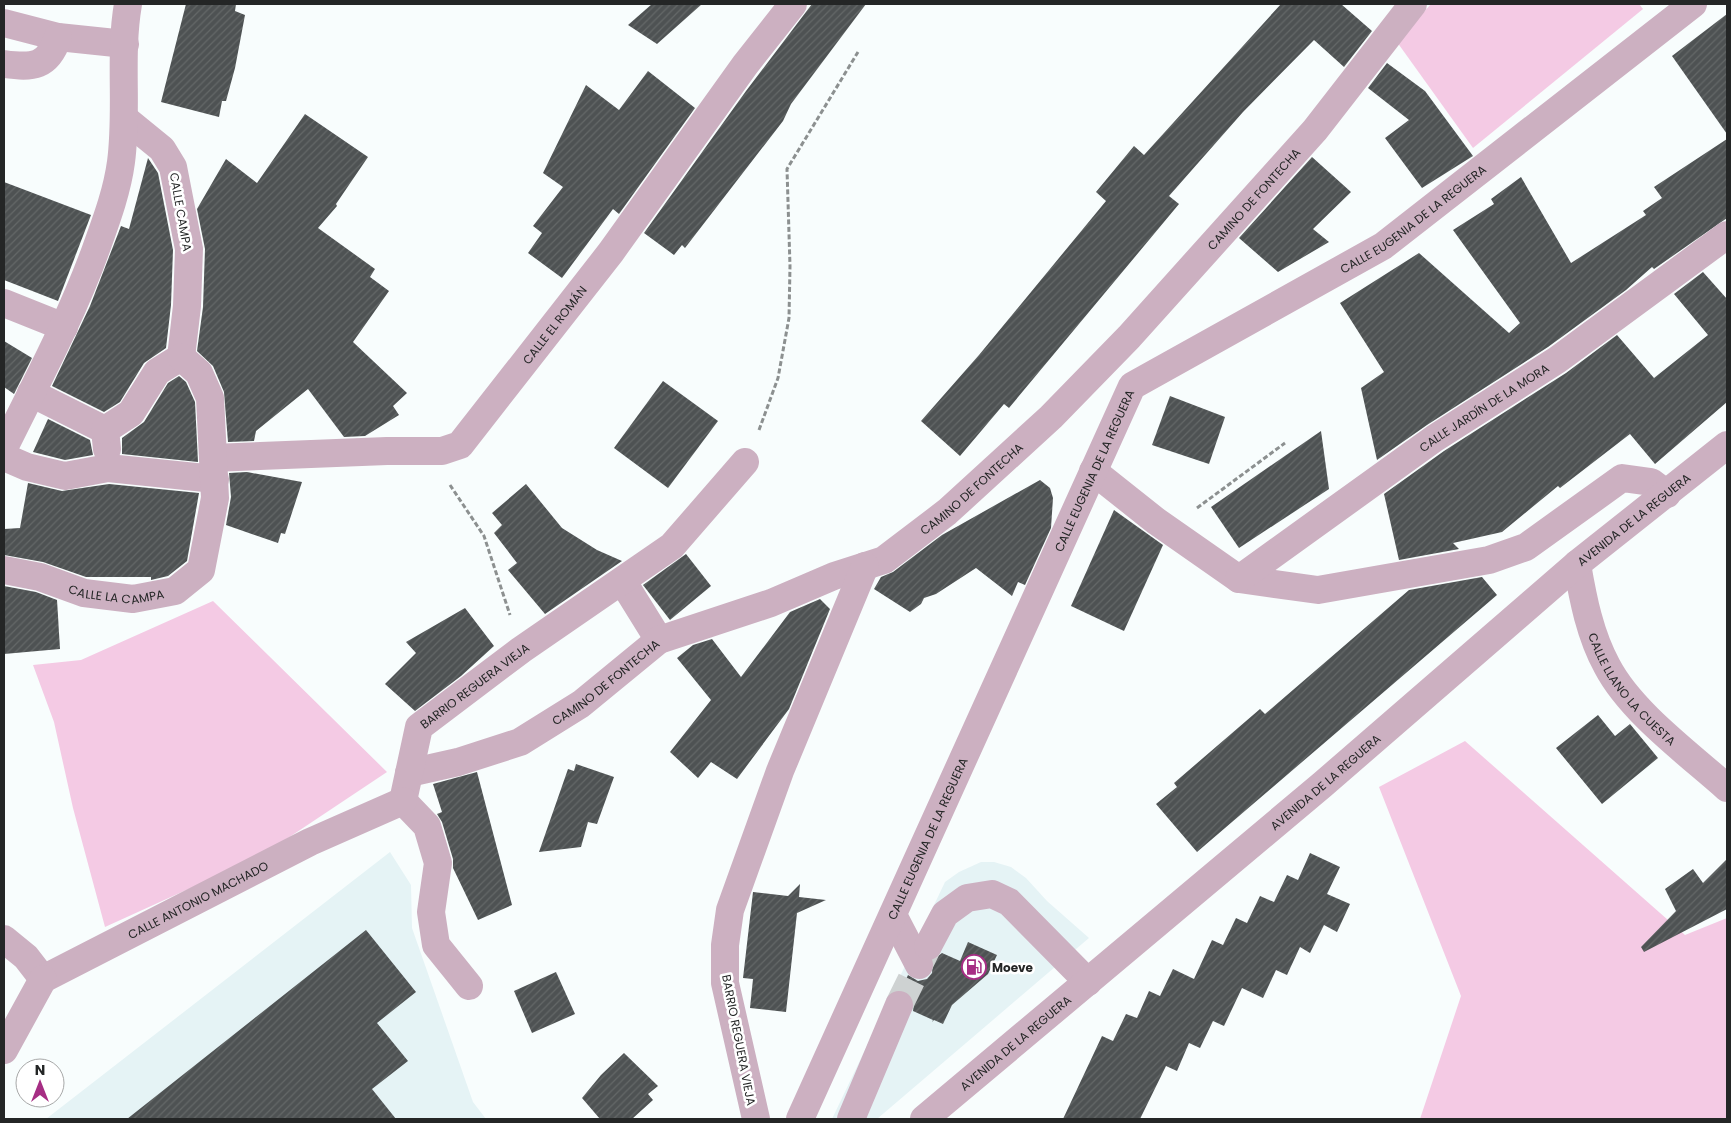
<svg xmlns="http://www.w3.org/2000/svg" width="1731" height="1123" viewBox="0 0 1731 1123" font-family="Poppins,sans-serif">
	<defs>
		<pattern id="building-hatch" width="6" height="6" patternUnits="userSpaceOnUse" patternTransform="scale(1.25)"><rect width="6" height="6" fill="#4e5253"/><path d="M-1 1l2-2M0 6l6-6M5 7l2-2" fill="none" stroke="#646868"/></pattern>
	</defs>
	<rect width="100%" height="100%" fill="#f8fdfd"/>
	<g fill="#e5f3f5">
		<path d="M 390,852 L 411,885 L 412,928 L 473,1102 L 486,1119 L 46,1119 Z"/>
		<path d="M 981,862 L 994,862 L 1011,867 L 1026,878 L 1047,901 L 1089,938 L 877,1119 L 832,1119 L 945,882 L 959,872 Z"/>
	</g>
	<g fill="#f4cae4">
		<path d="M 1431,4 L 1639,4 L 1643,9 L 1473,148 L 1397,42 Z"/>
		<path d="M 213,601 L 387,772 L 261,856 L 105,927 L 73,808 L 54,722 L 33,665 L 81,660 Z"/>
		<path d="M 1465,741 L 1685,935 L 1727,918 L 1727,1119 L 1420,1119 L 1461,996 L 1379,787 Z"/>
	</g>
	<g fill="url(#building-hatch)">
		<path d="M 186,4 L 236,4 L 235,11 L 245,15 L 235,68 L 226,101 L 222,101 L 219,117 L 161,102 Z"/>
		<path d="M 652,4 L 702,4 L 657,44 L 628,25 Z"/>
		<path d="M 812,4 L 866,4 L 791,104 L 783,121 L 685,248 L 682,245 L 674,255 L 644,233 L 746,91 Z"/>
		<path d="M 1281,4 L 1341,4 L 1372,31 L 1344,67 L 1314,40 L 1243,112 L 1169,196 L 1179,204 L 1009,408 L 1004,404 L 960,456 L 921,421 L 979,355 L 1106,201 L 1096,192 L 1134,146 L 1144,155 Z"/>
		<path d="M 1727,14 L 1727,134 L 1672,56 Z"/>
		<path d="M 1387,63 L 1425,91 L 1473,156 L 1422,188 L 1385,138 L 1409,120 L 1368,88 Z"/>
		<path d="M 648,71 L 695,108 L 619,214 L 613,209 L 562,278 L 528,253 L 542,233 L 533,226 L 563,187 L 543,173 L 586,85 L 619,110 Z"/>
		<path d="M 305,114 L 368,157 L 336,204 L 337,206 L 318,228 L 375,269 L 370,277 L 389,291 L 353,342 L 407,393 L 393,406 L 399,415 L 365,436 L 344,437 L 308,389 L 256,431 L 254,441 L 228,442 L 224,392 L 213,366 L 197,351 L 203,307 L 205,249 L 197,209 L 226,159 L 257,183 Z"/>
		<path d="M 1727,139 L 1727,218 L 1654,269 L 1652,267 L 1626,290 L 1548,347 L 1427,425 L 1377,460 L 1361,388 L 1384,372 L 1340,303 L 1419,253 L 1509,333 L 1520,323 L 1453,230 L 1494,204 L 1491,199 L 1521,177 L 1571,263 L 1646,215 L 1643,211 L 1662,198 L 1654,187 Z"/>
		<path d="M 1312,157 L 1351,192 L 1313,229 L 1329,242 L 1278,272 L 1239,238 Z"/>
		<path d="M 148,158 L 158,173 L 173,250 L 171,305 L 166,348 L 144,363 L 120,402 L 104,412 L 52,386 L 90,306 L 121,226 L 129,229 Z"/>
		<path d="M 4,182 L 91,215 L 58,301 L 4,280 Z"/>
		<path d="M 1703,272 L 1727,299 L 1727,402 L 1655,464 L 1630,434 L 1560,488 L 1558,486 L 1502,532 L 1453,543 L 1459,549 L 1399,560 L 1384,494 L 1444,451 L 1566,373 L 1617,335 L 1654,378 L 1708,335 L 1674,294 Z"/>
		<path d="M 4,341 L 32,358 L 14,394 L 4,387 Z"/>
		<path d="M 179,376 L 186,382 L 195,402 L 198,462 L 122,454 L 122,438 L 144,422 L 168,383 Z"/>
		<path d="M 663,381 L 718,421 L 668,488 L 614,448 Z"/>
		<path d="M 1170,396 L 1225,417 L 1209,464 L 1152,445 Z"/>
		<path d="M 48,419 L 90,440 L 93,455 L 65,460 L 33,452 Z"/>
		<path d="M 1321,431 L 1329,489 L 1239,548 L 1211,507 Z"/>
		<path d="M 247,472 L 302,482 L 285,534 L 281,533 L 278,543 L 226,525 L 231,497 L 229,473 Z"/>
		<path d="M 1040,480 L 1050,488 L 1053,498 L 1051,528 L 1025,585 L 1018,582 L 1012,596 L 976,568 L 936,594 L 924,598 L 921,604 L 910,612 L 874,589 L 881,577 L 893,572 L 942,535 Z"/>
		<path d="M 28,483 L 62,491 L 109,484 L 199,493 L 187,561 L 168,576 L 151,580 L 151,577 L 86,577 L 43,562 L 4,555 L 4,529 L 20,528 Z"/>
		<path d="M 526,484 L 562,528 L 597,550 L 622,561 L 545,614 L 508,570 L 517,563 L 494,533 L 502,525 L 492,513 Z"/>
		<path d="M 1114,510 L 1163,545 L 1124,631 L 1071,606 Z"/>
		<path d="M 686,554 L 711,586 L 670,620 L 643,585 Z"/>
		<path d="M 1482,577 L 1497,595 L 1197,852 L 1156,804 L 1177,787 L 1174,783 L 1260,709 L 1265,714 L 1409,590 Z"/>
		<path d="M 4,586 L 36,592 L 57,600 L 60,649 L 4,654 Z"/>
		<path d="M 820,599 L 830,609 L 789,709 L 737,779 L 711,762 L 698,778 L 670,752 L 711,700 L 677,658 L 693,645 L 712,639 L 741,677 L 790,612 Z"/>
		<path d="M 465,608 L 494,646 L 461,676 L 415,711 L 385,684 L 416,653 L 406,642 Z"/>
		<path d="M 1598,715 L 1615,736 L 1630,724 L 1658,758 L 1602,804 L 1556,748 Z"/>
		<path d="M 576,764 L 614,777 L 597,824 L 588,822 L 581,847 L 539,852 L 568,769 L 574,771 Z"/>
		<path d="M 477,772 L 512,905 L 478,920 L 453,868 L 453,859 L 442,822 L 437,814 L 442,812 L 433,784 Z"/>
		<path d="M 1310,853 L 1340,867 L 1327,894 L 1350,904 L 1337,932 L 1324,925 L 1310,953 L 1300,947 L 1287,975 L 1276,970 L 1263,998 L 1242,988 L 1224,1026 L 1213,1021 L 1200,1048 L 1189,1043 L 1177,1071 L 1166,1066 L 1140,1119 L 1063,1119 L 1102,1036 L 1113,1041 L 1126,1014 L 1137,1018 L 1149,991 L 1160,996 L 1173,969 L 1194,979 L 1212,940 L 1223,945 L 1236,918 L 1247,923 L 1260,896 L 1274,902 L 1287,875 L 1298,880 Z"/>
		<path d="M 1727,859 L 1727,909 L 1644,952 L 1641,947 L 1676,911 L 1665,889 L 1693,869 L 1703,883 Z"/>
		<path d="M 800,884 L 799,897 L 826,900 L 797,913 L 786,1012 L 750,1008 L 753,979 L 743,978 L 753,892 L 788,896 Z"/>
		<path d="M 366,930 L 416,992 L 377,1023 L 408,1061 L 372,1089 L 396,1119 L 127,1119 Z"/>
		<path d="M 968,942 L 997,955 L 988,974 L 952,1005 L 943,1024 L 934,1020 L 932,1022 L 933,1020 L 913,1011 L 914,1004 L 912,996 L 901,990 L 908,975 L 918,981 L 927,979 L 932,973 L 933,960 L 942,953 L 960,961 Z"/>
		<path d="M 556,972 L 575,1014 L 532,1033 L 514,991 Z"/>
		<path d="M 624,1053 L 658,1086 L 648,1094 L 653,1100 L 632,1119 L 600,1119 L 582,1098 L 601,1075 Z"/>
	</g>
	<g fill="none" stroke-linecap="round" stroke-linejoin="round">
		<path stroke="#ced2d2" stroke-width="28" stroke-dasharray="28 14" stroke-linecap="butt" d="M 899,1005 L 928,946"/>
		<g stroke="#8c9090" stroke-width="3" stroke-dasharray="5 2.5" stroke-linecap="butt">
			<path d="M 759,430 L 778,378 L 789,318 L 790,266 L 787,169 L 858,52"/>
			<path d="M 450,485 L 484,536 L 510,615"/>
			<path d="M 1197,508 L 1285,443"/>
		</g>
		<g stroke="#ccb0c1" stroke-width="28">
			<path d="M 4,23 L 58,37 L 125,44"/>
			<path d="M 4,64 C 33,68 48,67 58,37"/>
			<path d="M 4,303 L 64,327"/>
			<path d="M 31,393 L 105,430 L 107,449"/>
			<path d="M 105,430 L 131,413 L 157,372 L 181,357 L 187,306 L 189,249 L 173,167 L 162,149 L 124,118"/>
			<path d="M 4,448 C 36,383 71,318 96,249 C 106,221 117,192 121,162 C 128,110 119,56 128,4"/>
			<path d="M 4,457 L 27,467 L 65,476 L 108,468 L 215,479"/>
			<path id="s1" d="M 213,458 L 387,451 L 442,451 L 460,445 L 611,252 L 745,65 L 793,4"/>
			<path d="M 1093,471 L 1156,521 L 1239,579 L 1318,590 L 1489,560 L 1526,547 L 1622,478 L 1651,482 L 1667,494"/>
			<path id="s2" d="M 1577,564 C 1583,599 1590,635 1607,666 C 1631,712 1689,754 1727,788"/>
			<path id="s3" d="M 4,570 L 40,577 L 84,593 L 133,599 L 175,591 L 201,570 L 215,498 L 210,398 L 199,373 L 181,357"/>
			<path id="s4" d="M 1239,579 L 1435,438 L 1557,360 L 1727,235"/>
			<path d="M 623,582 L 659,640"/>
			<path id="s5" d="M 409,773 L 458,762 L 520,742 L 581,704 L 659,640 L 771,603 L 834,576 L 884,560 L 947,512 L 1051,417 L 1129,337 L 1315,130 L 1413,4"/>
			<path id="s6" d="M 403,801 L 419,727 L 521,650 L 672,546 L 745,462"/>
			<path d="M 403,801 L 427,826 L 438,863 L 431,912 L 436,945 L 469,986"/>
			<path d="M 893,915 L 919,965"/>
			<path d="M 4,939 L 26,957 L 43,979"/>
			<path d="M 928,946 L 945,914 L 967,898 L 992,894 L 1009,902 L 1088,982"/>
			<path id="s7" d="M 43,979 L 310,842 L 403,801"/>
			<path d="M 4,1050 L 43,979"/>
			<path d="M 756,1119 L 725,983 L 725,945 L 730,910 L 780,771 L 865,566"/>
			<path id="s8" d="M 800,1119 L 1132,386 L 1383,246 L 1693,4"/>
			<path d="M 851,1119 L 899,1005"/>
			<path id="s9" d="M 924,1119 L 1322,785 L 1577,564 L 1727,445"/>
		</g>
	</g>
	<defs>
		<symbol id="fuel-ring" viewBox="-11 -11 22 22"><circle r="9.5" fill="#fff" stroke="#a62e84" stroke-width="1.5"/><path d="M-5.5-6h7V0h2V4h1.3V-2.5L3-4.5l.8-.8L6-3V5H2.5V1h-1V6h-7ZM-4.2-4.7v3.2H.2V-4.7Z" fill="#a62e84"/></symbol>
	</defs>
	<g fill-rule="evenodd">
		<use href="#fuel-ring" x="960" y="953" width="28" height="28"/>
	</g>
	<g text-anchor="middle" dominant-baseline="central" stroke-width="5" stroke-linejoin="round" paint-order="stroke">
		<g font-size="12" fill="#242626" stroke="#fff">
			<text stroke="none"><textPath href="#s5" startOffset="1045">CAMINO DE FONTECHA</textPath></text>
			<text transform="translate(181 212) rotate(80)">CALLE CAMPA</text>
			<text stroke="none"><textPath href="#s8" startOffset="1132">CALLE EUGENIA DE LA REGUERA</textPath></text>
			<text stroke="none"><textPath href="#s1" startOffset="401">CALLE EL ROMÁN</textPath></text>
			<text stroke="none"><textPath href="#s4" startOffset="299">CALLE JARDÍN DE LA MORA</textPath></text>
			<text stroke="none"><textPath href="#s8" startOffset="712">CALLE EUGENIA DE LA REGUERA</textPath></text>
			<text stroke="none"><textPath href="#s5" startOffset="640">CAMINO DE FONTECHA</textPath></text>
			<text stroke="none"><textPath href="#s9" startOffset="929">AVENIDA DE LA REGUERA</textPath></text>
			<text stroke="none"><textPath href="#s3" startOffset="116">CALLE LA CAMPA</textPath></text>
			<text stroke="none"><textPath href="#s5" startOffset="220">CAMINO DE FONTECHA</textPath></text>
			<text stroke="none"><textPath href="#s2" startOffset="140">CALLE LLANO LA CUESTA</textPath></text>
			<text stroke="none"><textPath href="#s6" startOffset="145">BARRIO REGUERA VIEJA</textPath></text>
			<text stroke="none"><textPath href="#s9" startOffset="524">AVENIDA DE LA REGUERA</textPath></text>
			<text stroke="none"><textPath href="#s8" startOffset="308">CALLE EUGENIA DE LA REGUERA</textPath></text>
			<text stroke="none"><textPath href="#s7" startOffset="174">CALLE ANTONIO MACHADO</textPath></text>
			<text transform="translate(739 1040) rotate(79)">BARRIO REGUERA VIEJA</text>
			<text stroke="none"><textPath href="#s9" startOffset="119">AVENIDA DE LA REGUERA</textPath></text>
		</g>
		<g font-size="12" font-weight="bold" fill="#242626" stroke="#fff" text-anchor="start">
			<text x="992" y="967">Moeve</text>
		</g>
	</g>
	<rect width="1731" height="1123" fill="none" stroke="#242626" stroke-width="10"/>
	<g transform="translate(40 1083)"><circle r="24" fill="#ffffff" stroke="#a7a8a8"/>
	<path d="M0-4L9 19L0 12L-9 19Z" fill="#a62e84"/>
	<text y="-8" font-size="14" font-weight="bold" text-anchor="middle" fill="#242626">N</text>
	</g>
</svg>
